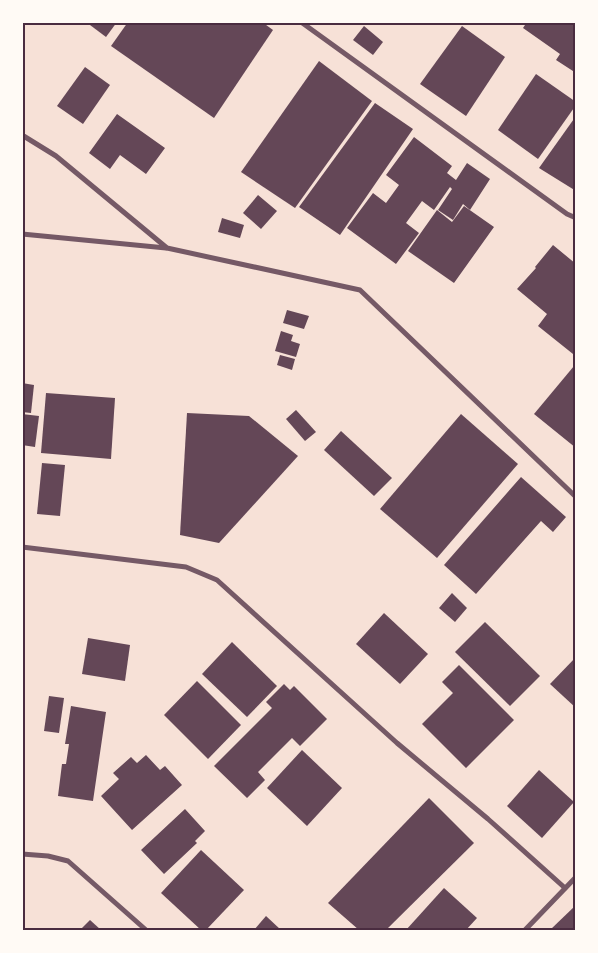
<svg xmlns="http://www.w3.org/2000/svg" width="598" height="953" viewBox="0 0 598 953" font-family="'PT Sans Narrow',sans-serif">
	<rect width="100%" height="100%" fill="#f7e1d7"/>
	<g fill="#644757">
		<path d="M 86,22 L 117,22 L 106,37 Z"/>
		<path d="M 128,22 L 262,22 L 273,30 L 214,118 L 111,46 Z"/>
		<path d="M 527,22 L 576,22 L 576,73 L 556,60 L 560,54 L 523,28 Z"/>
		<path d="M 364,26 L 383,42 L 373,55 L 353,40 Z"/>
		<path d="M 462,26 L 505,57 L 466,116 L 420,84 Z"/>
		<path d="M 319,61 L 372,101 L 295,208 L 241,172 Z"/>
		<path d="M 85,67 L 110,85 L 83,124 L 57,106 Z"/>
		<path d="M 536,74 L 576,102 L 576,105 L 538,159 L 498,130 Z"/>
		<path d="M 375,103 L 413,129 L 340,235 L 299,207 Z"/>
		<path d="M 117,114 L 165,148 L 146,174 L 120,155 L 110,169 L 89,153 Z"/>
		<path d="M 576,116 L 576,191 L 539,168 Z"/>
		<path d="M 414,137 L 452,166 L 447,173 L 456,180 L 467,163 L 490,179 L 470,210 L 463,204 L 453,220 L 438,210 L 452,189 L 450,187 L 434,210 L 422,201 L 406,223 L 419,233 L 396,264 L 347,228 L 373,193 L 386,203 L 399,185 L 386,175 Z"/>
		<path d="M 258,195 L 277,211 L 261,229 L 243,213 Z"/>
		<path d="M 464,206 L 494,227 L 454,283 L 408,251 L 437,210 L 452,222 Z"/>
		<path d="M 222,218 L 244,225 L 240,238 L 218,232 Z"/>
		<path d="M 553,245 L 576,264 L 576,351 L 573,354 L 538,326 L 547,314 L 517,289 L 536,268 L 535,267 Z"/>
		<path d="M 287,310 L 309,316 L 304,329 L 283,323 Z"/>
		<path d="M 281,331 L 293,335 L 291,341 L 300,344 L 296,357 L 275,351 Z"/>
		<path d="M 280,355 L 295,359 L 292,370 L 277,365 Z"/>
		<path d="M 574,366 L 576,368 L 576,448 L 534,414 Z"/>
		<path d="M 22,383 L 34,385 L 31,413 L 22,412 Z"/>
		<path d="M 46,393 L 115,398 L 111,459 L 41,453 Z"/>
		<path d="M 296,410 L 316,432 L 305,441 L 286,419 Z"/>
		<path d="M 187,413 L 249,416 L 298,456 L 219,543 L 180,535 Z"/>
		<path d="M 22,414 L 39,416 L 35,447 L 22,445 Z"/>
		<path d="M 461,414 L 518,464 L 437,558 L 380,509 Z"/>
		<path d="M 341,431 L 392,478 L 374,496 L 324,450 Z"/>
		<path d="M 42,463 L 65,465 L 60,516 L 37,514 Z"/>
		<path d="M 521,477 L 566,517 L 553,532 L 541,521 L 476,594 L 444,565 Z"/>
		<path d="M 452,593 L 467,608 L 455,622 L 439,608 Z"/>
		<path d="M 384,613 L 428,654 L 400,684 L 356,644 Z"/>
		<path d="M 485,622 L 540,676 L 510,706 L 455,652 Z"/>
		<path d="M 88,638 L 130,645 L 125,681 L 82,674 Z"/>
		<path d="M 232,642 L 277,686 L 247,717 L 202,674 Z"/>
		<path d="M 576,657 L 576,708 L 550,684 Z"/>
		<path d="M 459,665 L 514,720 L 466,768 L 422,724 L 453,693 L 442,682 Z"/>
		<path d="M 197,681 L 241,725 L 208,759 L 164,715 Z"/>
		<path d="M 284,684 L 290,690 L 294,686 L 327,719 L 300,746 L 292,738 L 258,772 L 265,780 L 247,798 L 214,766 L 272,708 L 266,702 Z"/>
		<path d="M 49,696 L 64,698 L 59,733 L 44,731 Z"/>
		<path d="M 71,706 L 106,712 L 93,801 L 58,796 L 62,764 L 66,764 L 69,744 L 65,744 Z"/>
		<path d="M 302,750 L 342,788 L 307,826 L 267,788 Z"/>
		<path d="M 146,755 L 160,770 L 165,766 L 182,785 L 132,830 L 101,796 L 119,779 L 113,773 L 131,757 L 137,763 Z"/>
		<path d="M 539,770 L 574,802 L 542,838 L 507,806 Z"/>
		<path d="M 429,798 L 474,843 L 386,930 L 359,930 L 328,903 Z"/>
		<path d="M 185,809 L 205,831 L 195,841 L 197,843 L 164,874 L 141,850 Z"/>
		<path d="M 201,850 L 244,890 L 206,930 L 201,930 L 161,893 Z"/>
		<path d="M 444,888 L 477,918 L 466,930 L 406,930 Z"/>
		<path d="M 576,905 L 576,930 L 550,930 Z"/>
		<path d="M 266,916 L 281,930 L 254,930 Z"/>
		<path d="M 90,920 L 101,930 L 80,930 Z"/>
	</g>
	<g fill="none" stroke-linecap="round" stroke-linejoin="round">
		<g stroke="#755966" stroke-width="5">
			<path d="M 301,22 L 567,214 L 576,218"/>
			<path d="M 22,135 L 56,156 L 167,248 L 360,290 L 576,497"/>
			<path d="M 22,234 L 166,248"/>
			<path d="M 22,547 L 186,567 L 217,580 L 397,743 L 488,819 L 565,888"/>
			<path d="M 22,854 L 48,856 L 68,861 L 146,930"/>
			<path d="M 525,930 L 576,877"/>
		</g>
	</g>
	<rect width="598" height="953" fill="none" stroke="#fffaf5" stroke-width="48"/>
	<rect x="24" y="24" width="550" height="905" fill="none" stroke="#4a2c40" stroke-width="2"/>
</svg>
